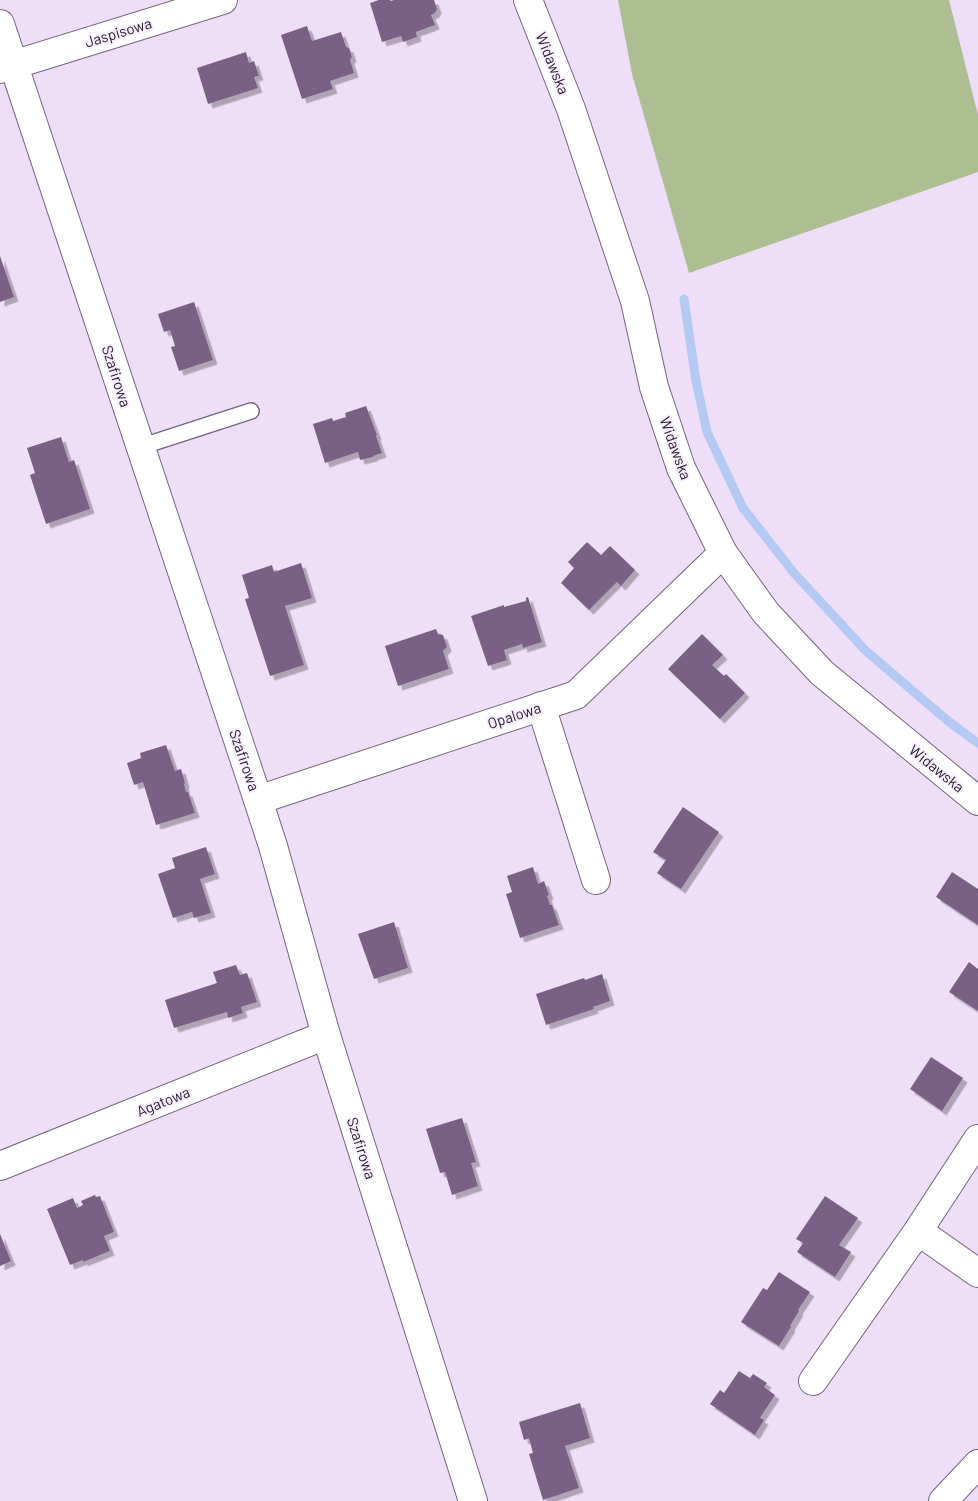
<svg xmlns="http://www.w3.org/2000/svg" width="978" height="1501" viewBox="0 0 978 1501" font-family="Barlow,sans-serif">
	<defs>
		<filter id="shadow"><feDropShadow dx="4.5" dy="4.5" stdDeviation="0" flood-color="#0004"/></filter>
	</defs>
	<rect width="100%" height="100%" fill="#efdef7"/>
	<path fill="#adbe93" d="M 618,0 L 949,0 L 978,115 L 978,172 L 689,273 L 632,74 Z"/>
	<g fill="none" stroke-linecap="round" stroke-linejoin="round">
		<path stroke="#b5caf2" stroke-width="9" d="M 684,299 L 696,381 L 707,432 L 743,508 L 794,573 L 866,651 L 948,721 L 978,743"/>
	</g>
	<g fill="#7a6185" filter="url(#shadow)">
		<path d="M 379,0 L 390,0 L 390,1 L 394,0 L 434,0 L 437,9 L 435,13 L 431,15 L 435,25 L 416,32 L 417,37 L 403,42 L 401,36 L 382,42 L 370,3 Z"/>
		<path d="M 307,26 L 312,41 L 341,32 L 346,47 L 349,48 L 352,57 L 350,60 L 354,73 L 330,81 L 333,89 L 302,99 L 281,35 Z"/>
		<path d="M 246,52 L 249,63 L 254,61 L 259,76 L 254,77 L 258,88 L 208,104 L 197,68 Z"/>
		<path d="M 0,256 L 14,297 L 0,302 Z"/>
		<path d="M 194,302 L 213,360 L 179,371 L 171,347 L 175,346 L 170,330 L 164,332 L 158,314 Z"/>
		<path d="M 366,406 L 377,435 L 376,436 L 382,453 L 373,456 L 373,457 L 360,460 L 358,452 L 325,463 L 313,424 L 332,418 L 333,421 L 346,417 L 345,413 Z"/>
		<path d="M 61,437 L 69,462 L 74,460 L 90,509 L 46,524 L 30,475 L 35,473 L 27,448 Z"/>
		<path d="M 587,542 L 601,555 L 610,546 L 635,570 L 621,586 L 617,582 L 589,610 L 561,583 L 574,568 L 568,562 Z"/>
		<path d="M 301,563 L 312,598 L 285,606 L 304,665 L 270,676 L 245,599 L 249,598 L 242,575 L 272,565 L 274,572 Z"/>
		<path d="M 528,597 L 542,642 L 523,648 L 522,644 L 504,650 L 507,660 L 488,666 L 471,616 L 504,605 L 504,607 L 526,601 L 526,598 Z"/>
		<path d="M 436,629 L 438,634 L 443,635 L 447,647 L 443,651 L 449,669 L 398,686 L 385,646 Z"/>
		<path d="M 702,634 L 723,655 L 712,665 L 724,676 L 726,674 L 745,693 L 720,719 L 668,669 Z"/>
		<path d="M 166,745 L 175,771 L 181,769 L 185,783 L 184,784 L 186,792 L 188,792 L 195,813 L 156,825 L 143,782 L 134,785 L 127,763 L 141,758 L 140,753 Z"/>
		<path d="M 683,807 L 719,832 L 681,889 L 657,873 L 666,860 L 653,852 Z"/>
		<path d="M 206,847 L 215,874 L 200,879 L 211,913 L 194,918 L 192,912 L 173,918 L 158,874 L 175,868 L 172,858 Z"/>
		<path d="M 533,867 L 538,884 L 544,881 L 549,895 L 547,896 L 550,905 L 552,905 L 559,925 L 520,938 L 506,894 L 512,892 L 507,876 Z"/>
		<path d="M 952,872 L 978,889 L 978,925 L 936,897 Z"/>
		<path d="M 394,922 L 408,968 L 374,979 L 358,934 Z"/>
		<path d="M 969,962 L 978,969 L 978,1011 L 949,992 Z"/>
		<path d="M 236,965 L 240,975 L 247,973 L 257,1002 L 241,1007 L 243,1013 L 228,1018 L 227,1012 L 174,1028 L 165,1000 L 217,983 L 213,972 Z"/>
		<path d="M 602,974 L 610,1001 L 593,1007 L 594,1009 L 546,1025 L 536,994 L 584,978 L 585,980 Z"/>
		<path d="M 931,1057 L 963,1078 L 942,1111 L 910,1089 Z"/>
		<path d="M 462,1118 L 476,1162 L 471,1163 L 478,1186 L 452,1195 L 445,1172 L 440,1173 L 426,1129 Z"/>
		<path d="M 95,1195 L 96,1197 L 100,1196 L 114,1232 L 104,1236 L 110,1251 L 83,1262 L 83,1260 L 70,1265 L 47,1209 L 73,1198 L 77,1208 L 83,1205 L 81,1201 Z"/>
		<path d="M 825,1196 L 858,1218 L 839,1245 L 851,1252 L 835,1277 L 797,1252 L 803,1243 L 796,1239 Z"/>
		<path d="M 0,1234 L 11,1261 L 0,1266 Z"/>
		<path d="M 779,1272 L 810,1292 L 798,1310 L 799,1311 L 790,1326 L 791,1327 L 779,1346 L 741,1322 L 763,1288 L 767,1290 Z"/>
		<path d="M 739,1371 L 750,1378 L 753,1374 L 767,1383 L 764,1387 L 775,1395 L 760,1418 L 764,1420 L 755,1435 L 710,1404 L 720,1390 L 724,1393 Z"/>
		<path d="M 580,1403 L 590,1438 L 565,1446 L 579,1488 L 543,1500 L 529,1454 L 533,1453 L 529,1438 L 524,1440 L 519,1422 Z"/>
	</g>
	<g fill="none" stroke-linecap="round" stroke-linejoin="round">
		<defs>
			<path id="lane" d="M 140,447 L 251,411"/>
			<g id="street">
				<path d="M 528,0 L 571,109 L 635,301 L 654,387 L 681,468 L 723,553 L 766,613 L 822,673 L 978,801"/>
				<path d="M 0,24 L 258,800 L 273,846 L 326,1035 L 473,1501"/>
				<path d="M 0,69 L 223,0"/>
				<path d="M 541,706 L 596,880"/>
				<path d="M 258,800 L 576,695 L 723,553"/>
				<path d="M 978,1139 L 918,1231 L 978,1273"/>
				<path d="M 0,1166 L 326,1035"/>
				<path d="M 813,1381 L 918,1231"/>
				<path d="M 943,1501 L 978,1464"/>
			</g>
		</defs>
		<use href="#lane" stroke="#74657b" stroke-width="18"/>
		<use href="#street" stroke="#74657b" stroke-width="30"/>
		<use href="#lane" stroke="#fff" stroke-width="15"/>
		<use href="#street" stroke="#fff" stroke-width="28"/>
	</g>
	<g text-anchor="middle" dominant-baseline="central" stroke-width="4" stroke-linejoin="round" paint-order="stroke">
		<g font-size="15" fill="#221c25" stroke="#f8eefd">
			<text transform="translate(118 32) rotate(-17)">Jaspisowa</text>
			<text transform="translate(553 63) rotate(68)">Widawska</text>
			<text transform="translate(117 376) rotate(72)">Szafirowa</text>
			<text transform="translate(676 448) rotate(70)">Widawska</text>
			<text transform="translate(514 715) rotate(-18)">Opalowa</text>
			<text transform="translate(245 760) rotate(71)">Szafirowa</text>
			<text transform="translate(937 768) rotate(39)">Widawska</text>
			<text transform="translate(163 1101) rotate(-22)">Agatowa</text>
			<text transform="translate(362 1148) rotate(72)">Szafirowa</text>
		</g>
	</g>
</svg>
